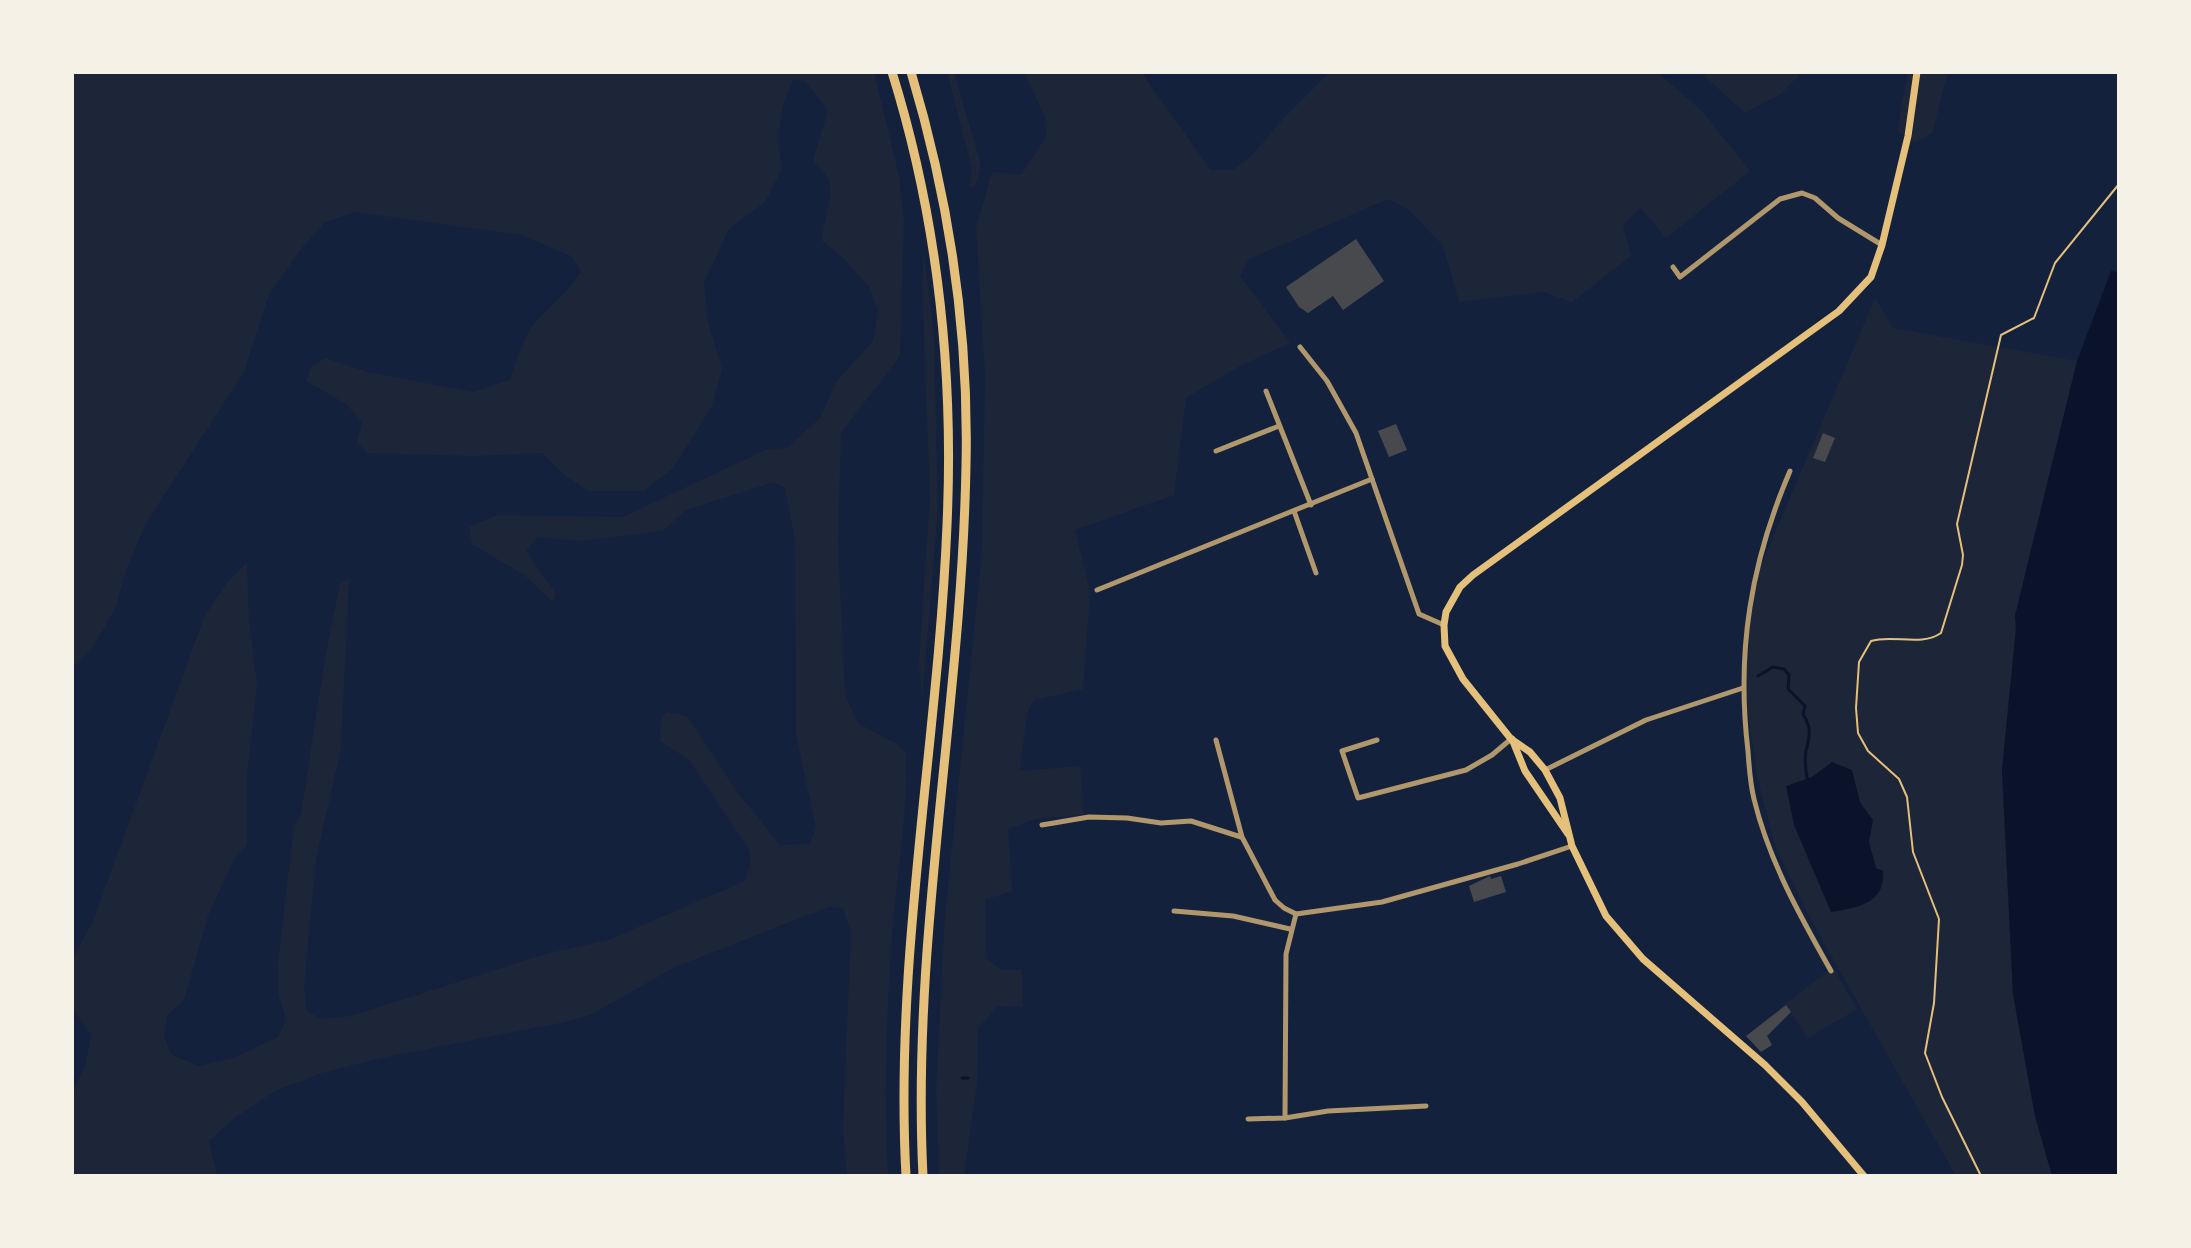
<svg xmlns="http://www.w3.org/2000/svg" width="2191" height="1248" viewBox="0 0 2191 1248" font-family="Barlow,sans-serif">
	<rect width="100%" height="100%" fill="#14213d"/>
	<g fill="#1d2539">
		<path d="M 72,72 L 874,72 L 899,176 L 904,220 L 900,356 L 841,433 L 838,543 L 845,694 L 858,723 L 897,744 L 906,753 C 908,811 898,867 893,924 C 886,1008 884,1092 888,1176 L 847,1176 L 843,1128 L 851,932 L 843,908 L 829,907 L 675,967 L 592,1014 L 565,1022 L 381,1058 L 322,1073 L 275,1091 L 236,1117 L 209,1141 L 217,1176 L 72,1176 L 72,1094 L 86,1063 L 91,1034 L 72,1008 L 72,960 L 93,921 L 205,615 L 229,580 L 247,563 L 249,621 L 257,685 L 247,776 L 247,845 L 235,857 L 208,916 L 184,1000 L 167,1016 L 164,1036 L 171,1054 L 198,1066 L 233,1058 L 278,1037 L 286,1020 L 279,996 L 278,963 L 294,825 L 301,814 L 325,658 L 340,584 L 349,579 L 341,748 L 316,859 L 304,986 L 307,1011 L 321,1019 L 351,1016 L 545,954 L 608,940 L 745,881 L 751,861 L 748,848 L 689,760 L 660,741 L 661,718 L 667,712 L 687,716 L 735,789 L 780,845 L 810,844 L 816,827 L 796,735 L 795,541 L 785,488 L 774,482 L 686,510 L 663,531 L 581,541 L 538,537 L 526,551 L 556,594 L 553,602 L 524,575 L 472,544 L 469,527 L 498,515 L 623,517 L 765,450 L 787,448 L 820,418 L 836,382 L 873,341 L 878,311 L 869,287 L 840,255 L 822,241 C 822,223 834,197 829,181 C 827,174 818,167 813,161 L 828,111 L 805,81 L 793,80 L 784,102 L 778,138 L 782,169 L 765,202 L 729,229 L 704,283 L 708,322 L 722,369 L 712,406 L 673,468 L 644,491 L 588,491 L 563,474 L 542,453 L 473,456 L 368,453 L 357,443 L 362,422 L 346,404 L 306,381 L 312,366 L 325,358 L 367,372 L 473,392 L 510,380 C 517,359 523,337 537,320 C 552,304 569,291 581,272 L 571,256 L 522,235 L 355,212 L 325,222 L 301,249 L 269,294 L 244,372 L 146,523 L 126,570 L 116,607 L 93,647 L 72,668 Z"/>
		<path d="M 947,72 L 954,72 L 981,165 L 975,187 L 969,188 L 972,168 Z"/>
		<path d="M 1024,72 L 1141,72 L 1211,170 L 1233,170 L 1252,155 L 1284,118 L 1330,72 L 1657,72 L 1703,112 L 1750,171 L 1666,238 L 1641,208 L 1623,225 L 1631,256 L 1572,302 L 1543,292 L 1459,302 L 1443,246 L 1409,210 L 1388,199 L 1249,259 L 1240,276 L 1290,343 L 1240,366 L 1186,398 L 1174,495 L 1075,530 L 1090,591 L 1083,689 L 1034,700 L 1027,713 L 1020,771 L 1080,766 L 1084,815 L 1035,819 L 1008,829 L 1012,891 L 985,900 L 986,958 L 1001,970 L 1022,970 L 1023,1007 L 998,1006 L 978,1028 L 977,1082 L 964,1176 L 939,1176 L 936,1088 L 945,916 L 982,552 L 985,375 L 976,228 L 992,172 L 1021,175 L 1046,137 L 1045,117 Z"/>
		<path d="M 1700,72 L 1802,72 L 1781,94 L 1745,113 Z"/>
		<path d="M 1908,72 L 1948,72 L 1932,133 L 1915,143 L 1897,131 Z"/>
		<path d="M 924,253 L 934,337 L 938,508 L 922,700 L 919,662 L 930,497 L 922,281 Z"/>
		<path d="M 1875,298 L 1893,328 L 2077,361 L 2015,615 L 2016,628 L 2002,770 L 2013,994 L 2035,1116 L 2052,1176 L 1956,1176 L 1811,920 L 1775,847 L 1757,776 L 1748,711 L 1744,662 L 1757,575 Z"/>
		<path d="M 1833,967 L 1857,1009 L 1808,1038 L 1785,1004 Z"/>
	</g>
	<g fill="#0b132b">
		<path d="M 2119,268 L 2119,1176 L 2052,1176 L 2035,1116 L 2013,994 L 2002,770 L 2016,628 L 2015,616 L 2077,361 L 2111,271 L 2117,272 Z"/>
		<path d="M 1832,762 L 1852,770 L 1860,802 L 1873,820 L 1869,842 L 1876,868 L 1883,871 C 1886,904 1856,908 1831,912 L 1794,825 L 1786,786 L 1812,777 Z"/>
	</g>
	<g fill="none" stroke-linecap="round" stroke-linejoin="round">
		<g stroke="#0b132b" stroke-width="3">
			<path d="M 1758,676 L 1773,667 L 1784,669 L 1789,675 L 1788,689 L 1805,706 L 1803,714 C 1812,729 1810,735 1806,751 C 1804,759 1806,770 1807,778"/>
			<path d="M 962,1078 L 968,1078"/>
		</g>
	</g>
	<g fill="#48494c">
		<path d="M 1356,239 L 1384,281 L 1343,310 L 1333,296 L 1308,313 L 1299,307 L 1286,287 Z"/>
		<path d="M 1396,424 L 1407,450 L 1389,457 L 1378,431 Z"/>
		<path d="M 1823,433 L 1835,438 L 1825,462 L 1813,458 Z"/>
		<path d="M 1490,876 L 1491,879 L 1501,876 L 1506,892 L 1474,902 L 1469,886 Z"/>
		<path d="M 1786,1005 L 1791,1012 L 1767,1036 L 1772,1045 L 1761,1052 L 1746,1036 Z"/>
	</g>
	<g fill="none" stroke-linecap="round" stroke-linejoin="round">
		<path stroke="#e5c07b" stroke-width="2" d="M 1981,1176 L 1942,1097 L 1925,1053 L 1934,1003 L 1939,919 L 1913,852 L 1907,797 L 1899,779 L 1868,751 L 1858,733 L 1856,708 L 1859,662 L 1871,641 C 1893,634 1921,647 1941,633 L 1962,565 L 1963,555 L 1957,524 L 2001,335 L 2034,318 L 2055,263 L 2119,184"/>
		<g stroke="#b1986c" stroke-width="5">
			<path d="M 1673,267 L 1680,277 L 1780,199 L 1802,193 L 1815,198 L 1838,218 L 1882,245"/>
			<path d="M 1300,347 L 1327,381 L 1356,433 L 1419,614 L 1444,625"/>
			<path d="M 1266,391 L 1311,505"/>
			<path d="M 1216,451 L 1279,426"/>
			<path d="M 1790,471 C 1751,562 1736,651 1748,751 C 1749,766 1750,783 1754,799 C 1769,861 1800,916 1831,971"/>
			<path d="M 1294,511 L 1316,573"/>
			<path d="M 1097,590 L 1372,479"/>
			<path d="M 1216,740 L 1242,837 L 1275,900 L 1284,908 L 1296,914 L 1382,902 L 1518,864 L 1572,846"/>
			<path d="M 1377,740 L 1342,751 L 1358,798 L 1466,770 L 1492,755 L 1511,739"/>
			<path d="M 1545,770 L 1646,720 L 1743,688"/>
			<path d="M 1042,825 L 1089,817 L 1127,818 L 1161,823 L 1191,821 L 1241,837"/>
			<path d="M 1174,911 L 1233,916 L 1290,929"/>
			<path d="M 1285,1118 L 1286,954 L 1296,914"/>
			<path d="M 1248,1119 L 1285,1118 L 1328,1111 L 1426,1106"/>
		</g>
		<g stroke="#e5c07b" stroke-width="7">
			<path d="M 1512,739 L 1525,771 L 1568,834"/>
			<path d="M 1864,1176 L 1802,1102 L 1765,1065 L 1643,959 L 1606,916 L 1572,846 L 1560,798 L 1545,770 L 1530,752 L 1511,739 L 1463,679 L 1445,646 L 1444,625 L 1446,612 L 1460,587 L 1473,575 L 1839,311 L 1871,277 L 1882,245 L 1908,136 L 1917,72"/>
		</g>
		<g stroke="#e5c07b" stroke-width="9">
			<path d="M 892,72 C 938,220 954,371 947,525 C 938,743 894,958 906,1176"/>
			<path d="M 911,72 C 949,199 969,332 966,465 C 962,703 911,938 923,1176"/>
		</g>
	</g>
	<rect width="2191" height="1248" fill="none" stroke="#f6f1e7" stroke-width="148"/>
</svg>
